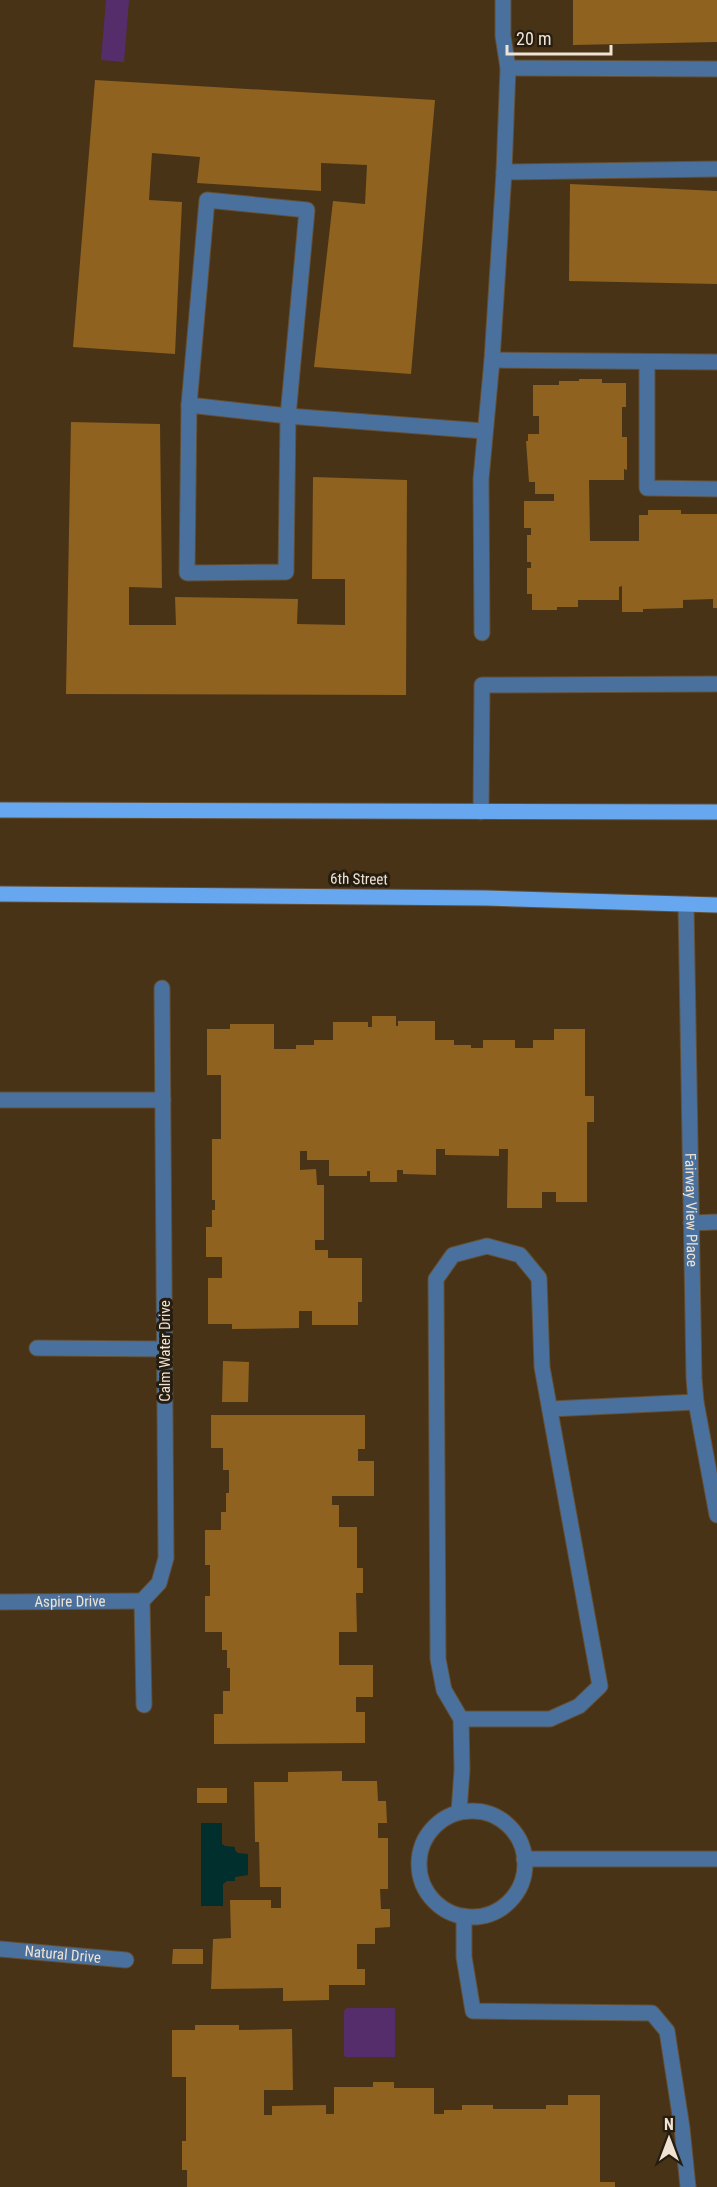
<svg xmlns="http://www.w3.org/2000/svg" width="717" height="2187" viewBox="0 0 717 2187" font-family="'Roboto Condensed',sans-serif">
	<rect width="100%" height="100%" fill="#483317"/>
	<g fill="#562d6b">
		<path d="M 106,0 L 129,0 L 124,62 L 101,60 Z"/>
		<path d="M 347,2008 L 395,2008 L 395,2057 L 346,2057 L 344,2055 L 344,2011 Z"/>
	</g>
	<path fill="#002f2e" d="M 201,1823 L 222,1823 L 222,1844 L 225,1846 L 235,1847 L 235,1850 L 238,1853 L 248,1854 L 248,1875 L 235,1877 L 235,1881 L 227,1881 L 223,1884 L 223,1906 L 201,1906 Z"/>
	<g fill="#8f6220">
		<path d="M 573,0 L 717,0 L 717,42 L 573,45 Z"/>
		<path d="M 95,80 L 435,100 L 411,374 L 314,367 L 333,201 L 365,204 L 367,165 L 321,163 L 321,191 L 197,183 L 200,157 L 152,153 L 149,200 L 182,202 L 175,354 L 73,347 Z"/>
		<path d="M 570,184 L 717,191 L 717,284 L 569,281 Z"/>
		<path d="M 579,379 L 602,379 L 602,383 L 626,383 L 626,407 L 622,407 L 622,437 L 627,437 L 627,470 L 624,469 L 624,480 L 589,480 L 590,541 L 639,541 L 639,515 L 648,515 L 648,510 L 681,510 L 681,514 L 717,514 L 717,608 L 713,608 L 713,599 L 683,600 L 683,608 L 643,609 L 643,612 L 622,612 L 622,586 L 619,587 L 619,600 L 578,600 L 578,607 L 557,607 L 557,610 L 532,610 L 532,594 L 527,594 L 527,568 L 531,568 L 531,562 L 527,562 L 527,535 L 531,535 L 531,528 L 524,528 L 524,501 L 554,501 L 554,494 L 535,494 L 535,482 L 529,482 L 526,441 L 528,441 L 528,434 L 539,434 L 539,416 L 533,416 L 533,385 L 559,385 L 559,381 L 579,381 Z"/>
		<path d="M 71,422 L 160,424 L 162,588 L 129,587 L 129,625 L 176,625 L 175,597 L 298,599 L 297,624 L 345,625 L 345,579 L 312,579 L 313,477 L 407,480 L 406,695 L 66,694 Z"/>
		<path d="M 372,1016 L 396,1016 L 396,1026 L 398,1026 L 398,1021 L 435,1021 L 435,1040 L 454,1040 L 454,1045 L 471,1045 L 471,1048 L 483,1048 L 483,1040 L 515,1040 L 515,1048 L 533,1048 L 533,1040 L 554,1040 L 554,1029 L 585,1029 L 585,1096 L 594,1096 L 594,1122 L 587,1122 L 587,1202 L 556,1202 L 556,1192 L 542,1192 L 542,1208 L 507,1208 L 508,1149 L 499,1149 L 499,1156 L 445,1155 L 445,1149 L 436,1149 L 436,1175 L 403,1174 L 403,1170 L 397,1170 L 397,1182 L 370,1182 L 370,1171 L 367,1171 L 367,1176 L 329,1176 L 329,1160 L 307,1160 L 307,1151 L 300,1151 L 300,1170 L 316,1169 L 317,1185 L 324,1185 L 324,1240 L 315,1240 L 315,1250 L 328,1250 L 328,1258 L 362,1258 L 362,1302 L 358,1302 L 358,1325 L 312,1325 L 312,1311 L 299,1311 L 299,1328 L 232,1329 L 232,1324 L 208,1324 L 208,1278 L 222,1278 L 222,1257 L 206,1257 L 206,1227 L 212,1227 L 212,1210 L 215,1210 L 215,1200 L 212,1200 L 212,1139 L 221,1139 L 221,1075 L 207,1075 L 207,1029 L 230,1029 L 230,1024 L 274,1024 L 274,1049 L 296,1049 L 296,1045 L 314,1045 L 314,1040 L 333,1040 L 333,1022 L 368,1022 L 368,1027 L 372,1027 Z"/>
		<path d="M 223,1361 L 249,1362 L 248,1402 L 222,1402 Z"/>
		<path d="M 211,1415 L 365,1415 L 365,1449 L 358,1449 L 358,1461 L 374,1461 L 374,1496 L 332,1496 L 332,1505 L 339,1505 L 339,1527 L 357,1527 L 357,1568 L 363,1568 L 363,1593 L 356,1593 L 357,1632 L 339,1632 L 339,1665 L 373,1665 L 373,1697 L 356,1697 L 356,1712 L 365,1712 L 365,1743 L 214,1744 L 214,1714 L 223,1714 L 223,1691 L 230,1691 L 230,1668 L 227,1668 L 227,1650 L 222,1650 L 222,1632 L 205,1632 L 205,1596 L 210,1596 L 210,1565 L 205,1565 L 205,1530 L 221,1530 L 221,1512 L 226,1512 L 226,1493 L 229,1493 L 229,1470 L 223,1470 L 223,1448 L 211,1448 Z"/>
		<path d="M 342,1771 L 342,1781 L 377,1781 L 378,1801 L 386,1801 L 387,1823 L 378,1823 L 378,1838 L 388,1838 L 388,1889 L 380,1889 L 381,1909 L 390,1909 L 390,1927 L 375,1928 L 375,1944 L 357,1944 L 357,1969 L 365,1969 L 365,1985 L 329,1985 L 329,2000 L 283,2001 L 283,1988 L 211,1989 L 213,1939 L 231,1938 L 230,1900 L 271,1900 L 271,1908 L 281,1908 L 281,1887 L 260,1887 L 259,1842 L 255,1842 L 254,1782 L 288,1782 L 288,1772 Z"/>
		<rect x="197" y="1788" width="30" height="15"/>
		<path d="M 173,1949 L 203,1949 L 203,1964 L 172,1964 Z"/>
		<path d="M 195,2025 L 239,2025 L 239,2030 L 292,2029 L 293,2090 L 264,2090 L 264,2115 L 272,2115 L 272,2106 L 326,2105 L 326,2114 L 334,2114 L 334,2087 L 373,2087 L 373,2082 L 394,2082 L 394,2088 L 434,2088 L 434,2114 L 444,2114 L 444,2110 L 462,2110 L 462,2105 L 493,2105 L 493,2109 L 546,2109 L 546,2105 L 568,2105 L 568,2095 L 600,2095 L 600,2182 L 615,2182 L 615,2187 L 187,2187 L 187,2170 L 182,2170 L 182,2141 L 186,2141 L 186,2077 L 172,2077 L 172,2030 L 195,2030 Z"/>
	</g>
	<g fill="none" stroke-linecap="round" stroke-linejoin="round">
		<defs>
			<g id="minor">
				<path d="M 508,68 L 717,69"/>
				<path d="M 504,172 L 717,169"/>
				<path d="M 207,200 L 307,210 L 288,416 L 286,572 L 187,573 L 189,405 Z"/>
				<path d="M 492,360 L 717,362"/>
				<path d="M 647,362 L 647,488 L 717,489"/>
				<path d="M 189,405 L 288,416 L 484,431"/>
				<path d="M 482,633 L 481,479 L 492,360 L 504,172 L 508,68 L 503,36 L 503,0"/>
				<path d="M 481,812 L 482,685 L 717,684"/>
				<path id="s1" d="M 686,904 L 694,1378 L 696,1402 L 717,1515"/>
				<path d="M 0,1100 L 163,1100"/>
				<path d="M 691,1223 L 717,1222"/>
				<path d="M 37,1348 L 165,1349"/>
				<path d="M 550,1409 L 696,1402"/>
				<path id="s2" d="M 0,1602 L 142,1601"/>
				<path d="M 144,1705 L 142,1601 L 159,1583 L 166,1558 L 162,988"/>
				<circle cx="472" cy="1864" r="53"/>
				<path d="M 459,1812 L 462,1770 L 461,1719 L 444,1690 L 438,1659 L 436,1279 L 453,1255 L 487,1246 L 520,1255 L 539,1278 L 542,1367 L 600,1686 L 579,1706 L 550,1719 L 461,1719"/>
				<path d="M 524,1859 L 717,1859"/>
				<path d="M 464,1916 L 464,1957 L 473,2011 L 652,2013 L 667,2031 L 682,2128 L 688,2187"/>
				<path id="s3" d="M 0,1949 L 126,1960"/>
			</g>
			<g id="major">
				<path d="M 0,810 L 717,812"/>
				<path d="M 0,894 L 486,898 L 717,905"/>
			</g>
		</defs>
		<use href="#minor" stroke="#634f35" stroke-width="17"/>
		<use href="#major" stroke="#634f35" stroke-width="17"/>
		<use href="#minor" stroke="#4a719d" stroke-width="15"/>
		<use href="#major" stroke="#67a7ef" stroke-width="15"/>
	</g>
	<g text-anchor="middle" dominant-baseline="central" stroke-width="6" stroke-linejoin="round" paint-order="stroke">
		<g font-size="15" fill="#f0e3d3" stroke="#261d11">
			<text transform="translate(359 879) rotate(1)">6th Street</text>
			<text stroke="none"><textPath href="#s1" startOffset="306">Fairway View Place</textPath></text>
			<text transform="translate(165 1351) rotate(-90)">Calm Water Drive</text>
			<text stroke="none"><textPath href="#s2" startOffset="70">Aspire Drive</textPath></text>
			<text stroke="none"><textPath href="#s3" startOffset="63">Natural Drive</textPath></text>
		</g>
	</g>
	<g transform="translate(669 2139)" stroke="#261d11" stroke-width="4.5" paint-order="stroke">
	<path d="M0-4.5L10 22L0 15L-10 22Z" fill="#f0e3d3"/>
	<text y="-9" font-size="16" font-weight="bold" text-anchor="middle" fill="#f0e3d3">N</text>
	</g>
	<path d="M507 45v9h104v-9" fill="none" stroke="#f0e3d3" stroke-width="3"/>
	<text x="516" y="45" font-size="18" fill="#f0e3d3" stroke="#261d11" stroke-width="4.5" paint-order="stroke">20 m</text>
</svg>
